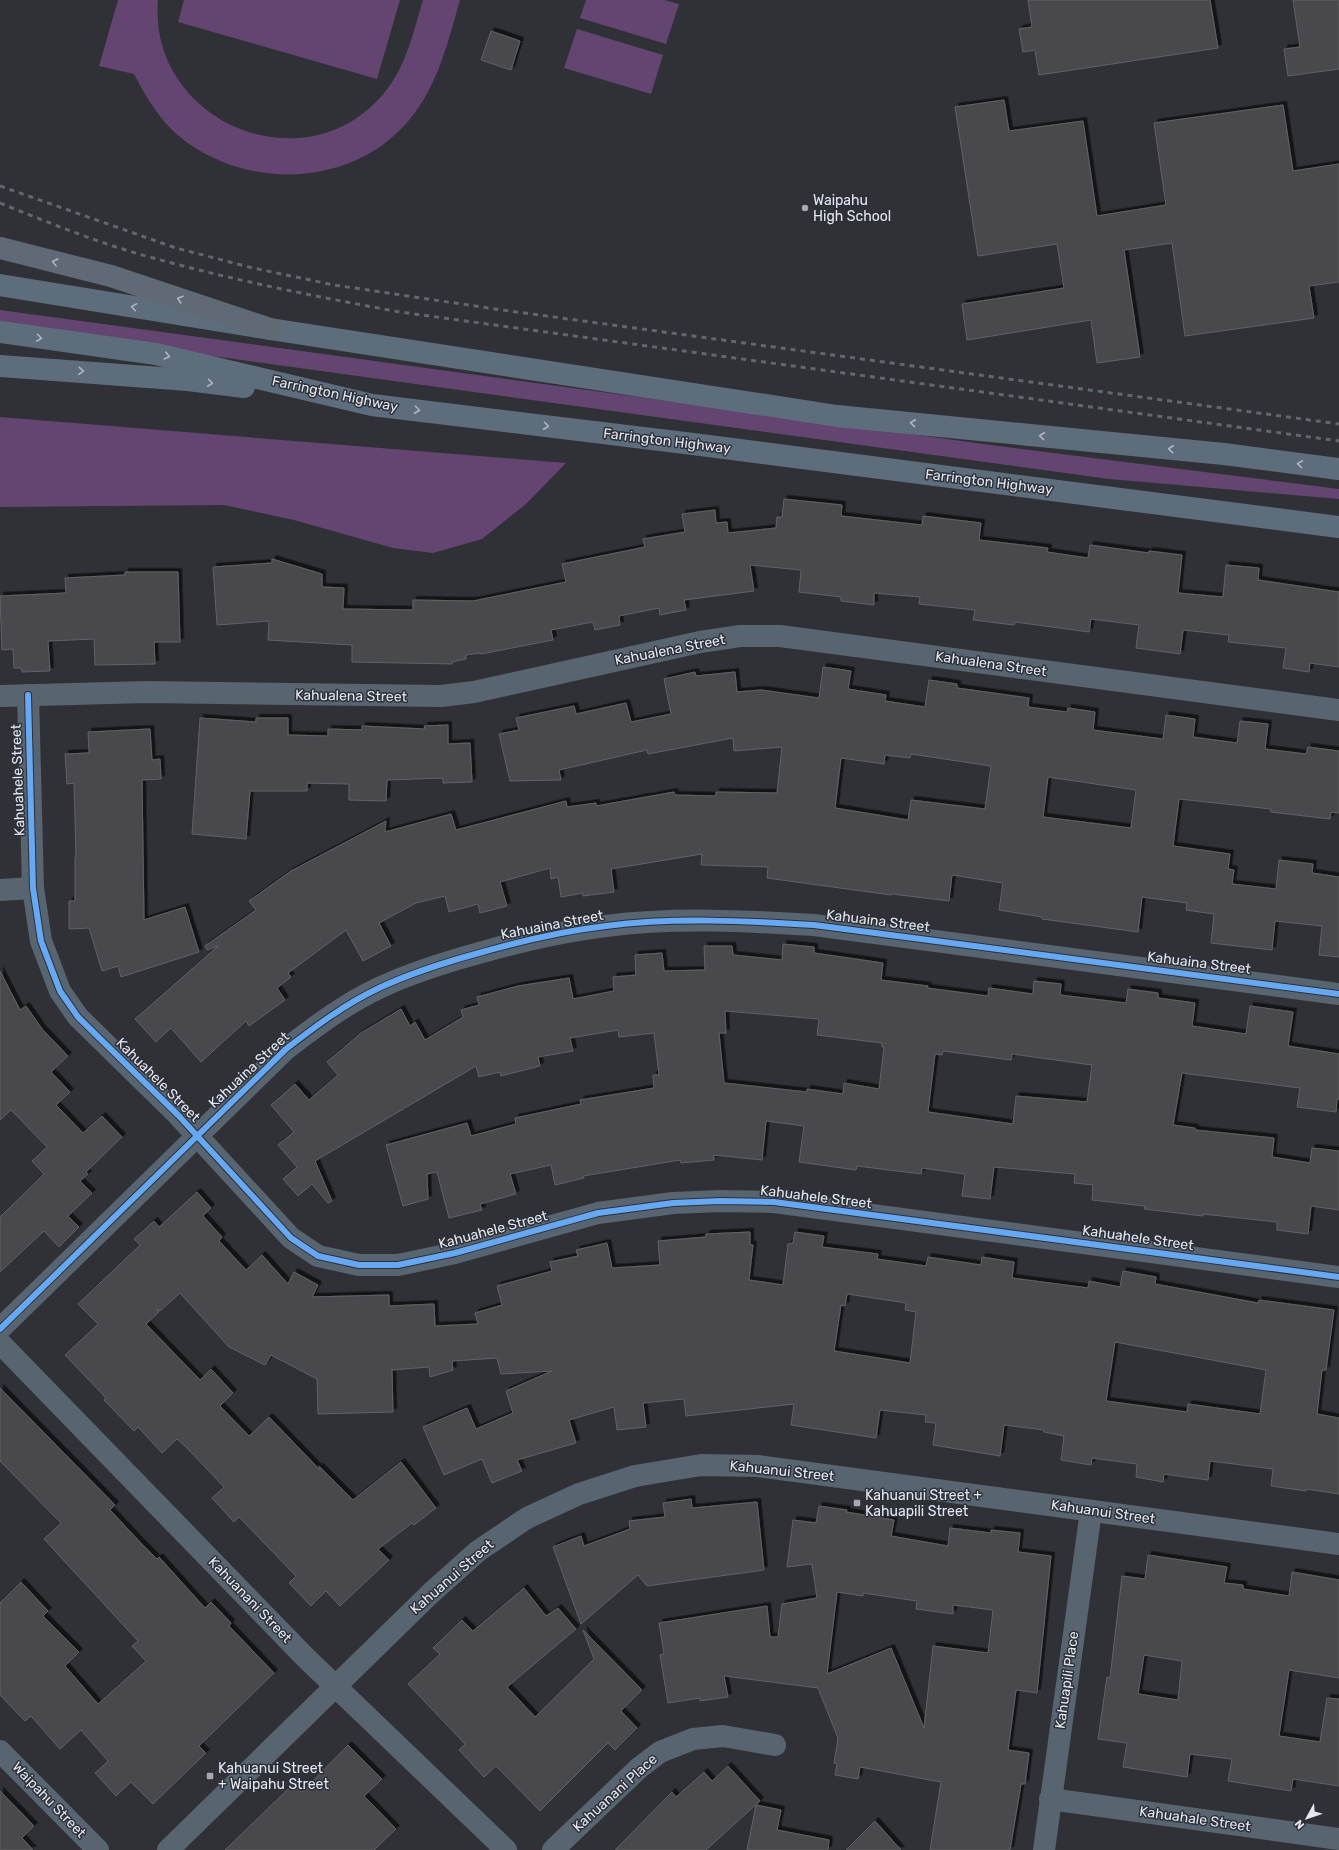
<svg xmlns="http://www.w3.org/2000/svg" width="1339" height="1850" viewBox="0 0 1339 1850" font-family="Rubik,sans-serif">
	<defs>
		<filter id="shadow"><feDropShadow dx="3.5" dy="-3.5" stdDeviation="0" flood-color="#0009"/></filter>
	</defs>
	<rect width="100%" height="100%" fill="#303136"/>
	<g fill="#644471">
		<path d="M 118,0 L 158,0 C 148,117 295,185 377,101 C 405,73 412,36 423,0 L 460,0 C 448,42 438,85 410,119 C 355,186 253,191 185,141 C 162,124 147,99 134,74 L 99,66 Z"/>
		<path d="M 184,0 L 400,0 L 377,79 L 178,22 Z"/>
		<path d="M 586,0 L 664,0 L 679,4 L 666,44 L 580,18 Z"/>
		<path d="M 577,29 L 663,55 L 651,94 L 564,68 Z"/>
		<path d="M 0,310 L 991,445 L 1339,489 L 1339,499 L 1109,479 L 0,327 Z"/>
		<path d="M 0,417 L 566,463 L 526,504 L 482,539 L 433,553 L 393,548 L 294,520 L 224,505 L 0,507 Z"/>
	</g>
	<g fill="#48484d" stroke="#626166" fill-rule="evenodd" filter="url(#shadow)">
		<path d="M 1028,0 L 1210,0 L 1218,48 L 1039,75 L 1035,50 L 1023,52 L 1019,29 L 1032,27 Z"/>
		<path d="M 1293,0 L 1339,0 L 1339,69 L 1288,76 L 1284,49 L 1300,47 Z"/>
		<path d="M 491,31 L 520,41 L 511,70 L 481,60 Z"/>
		<path d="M 1004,100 L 1009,131 L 1083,121 L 1097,216 L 1166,205 L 1154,123 L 1283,105 L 1293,171 L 1339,164 L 1339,282 L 1309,286 L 1314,318 L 1185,336 L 1172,243 L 1124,250 L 1140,357 L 1097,363 L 1091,320 L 967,340 L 962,304 L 1064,288 L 1057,244 L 978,256 L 955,107 Z"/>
		<path d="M 784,499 L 842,505 L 841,516 L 922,525 L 923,516 L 981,523 L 979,540 L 1048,548 L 1047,552 L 1088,558 L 1090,545 L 1149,553 L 1149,551 L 1182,555 L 1178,593 L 1223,597 L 1226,565 L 1259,568 L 1258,580 L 1339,592 L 1339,667 L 1310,663 L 1309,672 L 1283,668 L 1286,648 L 1228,642 L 1229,635 L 1183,630 L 1180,654 L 1136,648 L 1139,625 L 1091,619 L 1089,632 L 1015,622 L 1014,625 L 973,620 L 975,610 L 919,604 L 920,597 L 874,593 L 874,605 L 841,601 L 841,597 L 799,592 L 801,570 L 750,565 L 754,591 L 684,600 L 686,610 L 660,615 L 659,608 L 619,616 L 620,625 L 595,630 L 593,622 L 551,630 L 553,640 L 481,654 L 480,653 L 466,655 L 466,659 L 452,662 L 452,664 L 352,662 L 352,645 L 268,640 L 269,621 L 217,625 L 213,567 L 272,563 L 272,559 L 322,574 L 322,587 L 344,588 L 343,609 L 413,610 L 413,600 L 473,601 L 566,582 L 562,564 L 645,547 L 643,539 L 685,532 L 682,514 L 715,510 L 716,523 L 727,522 L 728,533 L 776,528 L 777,517 L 782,517 Z"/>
		<path d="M 125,572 L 178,572 L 180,642 L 154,642 L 155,664 L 95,665 L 94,639 L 48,641 L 50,671 L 22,672 L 21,668 L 14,668 L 13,649 L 2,650 L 0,596 L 66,593 L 65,578 L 125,575 Z"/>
		<path d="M 823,667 L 851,671 L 848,689 L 886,695 L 885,701 L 925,707 L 929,680 L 957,684 L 957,688 L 1029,698 L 1028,707 L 1067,712 L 1068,708 L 1095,712 L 1093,730 L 1163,739 L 1166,715 L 1195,719 L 1193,737 L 1237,743 L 1240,721 L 1268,724 L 1265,749 L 1306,754 L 1308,747 L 1339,751 L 1339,813 L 1331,812 L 1330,819 L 1271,812 L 1271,809 L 1179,799 L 1173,846 L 1230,854 L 1228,869 L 1234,870 L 1232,884 L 1276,889 L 1279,860 L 1313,864 L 1312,873 L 1339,877 L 1339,957 L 1319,955 L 1322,926 L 1275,921 L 1272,950 L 1211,943 L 1214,914 L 1186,910 L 1187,903 L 1142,897 L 1138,932 L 1042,919 L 1042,917 L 999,910 L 1003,883 L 952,875 L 949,901 L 892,894 L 891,895 L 767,878 L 768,867 L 701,865 L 702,854 L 611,869 L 614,892 L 583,896 L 583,893 L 561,897 L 558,877 L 551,879 L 550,868 L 500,882 L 507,906 L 480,913 L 478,904 L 449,912 L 445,896 L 416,903 L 379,923 L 391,946 L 363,961 L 346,930 L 288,973 L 291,977 L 277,988 L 285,1000 L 249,1026 L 246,1021 L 201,1062 L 171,1028 L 156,1042 L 135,1019 L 218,946 L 207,950 L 205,946 L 256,910 L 249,901 L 291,871 L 386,821 L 385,832 L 451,814 L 456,830 L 566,801 L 567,807 L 596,803 L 596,806 L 674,792 L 675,795 L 716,796 L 716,792 L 777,793 L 782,747 L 734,751 L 733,738 L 648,754 L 647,750 L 559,770 L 561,780 L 510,781 L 499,734 L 519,730 L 516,718 L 574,706 L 576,714 L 626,703 L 631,722 L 671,714 L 664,679 L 695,672 L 696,676 L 735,672 L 737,692 L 761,690 L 819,698 ZM 911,754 L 991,766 L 985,809 L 911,800 L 908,820 L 835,808 L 841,758 L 884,764 L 885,755 L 910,758 ZM 1048,777 L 1136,790 L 1131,828 L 1043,817 Z"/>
		<path d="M 200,718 L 256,722 L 256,718 L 288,718 L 288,735 L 328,736 L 328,729 L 362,730 L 362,726 L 425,729 L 424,726 L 448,725 L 448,744 L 470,743 L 472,782 L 443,783 L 443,778 L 387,780 L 386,801 L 349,800 L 349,784 L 307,783 L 307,791 L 250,791 L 246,839 L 192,834 Z"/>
		<path d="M 150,729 L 152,760 L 160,759 L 161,779 L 142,780 L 144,920 L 185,907 L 199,952 L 121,977 L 118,966 L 102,971 L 89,928 L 69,929 L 69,901 L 75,901 L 75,857 L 76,857 L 74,783 L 67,784 L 65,754 L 89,753 L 88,732 Z"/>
		<path d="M 783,944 L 814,947 L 814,953 L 883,963 L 881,980 L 928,986 L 927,988 L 988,996 L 989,988 L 1033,994 L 1034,981 L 1061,984 L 1060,995 L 1126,1003 L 1128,989 L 1158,993 L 1158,998 L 1195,1003 L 1192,1026 L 1246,1034 L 1250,1006 L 1293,1012 L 1288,1046 L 1339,1054 L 1339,1099 L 1337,1099 L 1336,1112 L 1297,1107 L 1300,1088 L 1182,1073 L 1173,1125 L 1195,1128 L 1195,1130 L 1274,1138 L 1272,1157 L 1310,1163 L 1312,1148 L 1339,1151 L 1339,1210 L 1311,1206 L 1308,1234 L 1277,1230 L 1277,1222 L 1203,1214 L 1203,1216 L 1144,1209 L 1145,1206 L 1092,1200 L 1093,1185 L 1074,1183 L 1075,1174 L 994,1167 L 990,1199 L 962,1196 L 965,1174 L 922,1168 L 921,1174 L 857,1166 L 856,1170 L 799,1162 L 804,1126 L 766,1121 L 762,1160 L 714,1155 L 714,1160 L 681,1163 L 680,1160 L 583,1176 L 584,1178 L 555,1185 L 551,1165 L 510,1174 L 516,1194 L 480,1204 L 482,1210 L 449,1218 L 437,1172 L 427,1174 L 428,1199 L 403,1206 L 386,1145 L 467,1123 L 471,1136 L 516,1124 L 515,1118 L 581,1104 L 580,1100 L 654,1088 L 653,1075 L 659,1075 L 654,1033 L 619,1037 L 618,1030 L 570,1038 L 573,1051 L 538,1057 L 540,1066 L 501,1076 L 500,1072 L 479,1077 L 476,1066 L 315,1161 L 332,1201 L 328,1203 L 312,1184 L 298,1196 L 283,1179 L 297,1167 L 278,1145 L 294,1132 L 271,1105 L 295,1084 L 309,1100 L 338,1075 L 327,1062 L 361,1033 L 401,1009 L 410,1026 L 415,1022 L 425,1040 L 463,1017 L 461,1010 L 479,1005 L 477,997 L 518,986 L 569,978 L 573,999 L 614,991 L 613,977 L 636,975 L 635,955 L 662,953 L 664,971 L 705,970 L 704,946 L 732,946 L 733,955 L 782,960 ZM 725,1011 L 819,1019 L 817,1035 L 882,1043 L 882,1047 L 884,1047 L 879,1089 L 844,1083 L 843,1094 L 807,1089 L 807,1092 L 724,1083 L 719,1033 L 726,1033 ZM 943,1051 L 1011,1060 L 1012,1054 L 1092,1065 L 1087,1102 L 1016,1096 L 1013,1124 L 928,1112 L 935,1054 L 942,1055 Z"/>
		<path d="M 0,971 L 20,1010 L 26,1006 L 42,1029 L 68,1056 L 51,1072 L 70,1092 L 56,1105 L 83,1133 L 102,1116 L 122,1137 L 86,1172 L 88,1174 L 80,1181 L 92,1193 L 68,1216 L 79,1227 L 59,1247 L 44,1231 L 0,1272 L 0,1217 L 44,1174 L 32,1161 L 47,1147 L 11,1110 L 0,1120 Z"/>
		<path d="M 197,1192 L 211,1208 L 203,1216 L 222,1237 L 219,1241 L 246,1270 L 262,1255 L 288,1284 L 294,1272 L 318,1285 L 312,1297 L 389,1295 L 389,1306 L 434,1304 L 435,1326 L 478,1324 L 475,1313 L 502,1305 L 497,1286 L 552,1271 L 550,1262 L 578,1256 L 576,1250 L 607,1243 L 612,1268 L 660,1265 L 658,1241 L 706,1237 L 706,1234 L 750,1232 L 750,1245 L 753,1245 L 749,1280 L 783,1285 L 788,1244 L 793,1243 L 795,1232 L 824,1236 L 822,1247 L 878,1254 L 877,1259 L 926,1266 L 928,1257 L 981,1265 L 982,1257 L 1014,1262 L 1012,1278 L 1088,1288 L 1089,1281 L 1120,1287 L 1123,1271 L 1156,1277 L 1155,1284 L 1258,1303 L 1259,1300 L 1334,1310 L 1326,1370 L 1322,1370 L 1317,1414 L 1339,1418 L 1339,1494 L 1306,1489 L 1306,1491 L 1271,1486 L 1273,1469 L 1210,1461 L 1208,1480 L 1164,1474 L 1163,1482 L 1136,1477 L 1137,1464 L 1092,1458 L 1091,1465 L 1061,1460 L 1064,1436 L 1044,1432 L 1044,1430 L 1004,1425 L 1000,1456 L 933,1445 L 936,1423 L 925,1422 L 926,1415 L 880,1410 L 876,1438 L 791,1425 L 794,1404 L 686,1416 L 684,1399 L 643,1403 L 646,1427 L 617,1430 L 614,1407 L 569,1420 L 576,1443 L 517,1460 L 522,1471 L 492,1483 L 482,1459 L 444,1475 L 423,1427 L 467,1408 L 476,1429 L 513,1413 L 506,1391 L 552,1371 L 501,1374 L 497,1358 L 452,1361 L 453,1370 L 430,1377 L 429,1367 L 392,1370 L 393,1412 L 318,1414 L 317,1379 L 271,1355 L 265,1365 L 229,1347 L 180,1293 L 160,1311 L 156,1309 L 159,1312 L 146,1324 L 200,1380 L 211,1369 L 233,1393 L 220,1406 L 249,1436 L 269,1417 L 320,1470 L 319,1466 L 353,1500 L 401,1462 L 436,1508 L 414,1525 L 412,1523 L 378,1549 L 389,1560 L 340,1606 L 326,1591 L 311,1606 L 289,1583 L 296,1576 L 239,1517 L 234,1522 L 212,1498 L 224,1487 L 187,1448 L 177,1439 L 162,1453 L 138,1427 L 134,1431 L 104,1400 L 106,1398 L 65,1355 L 98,1324 L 78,1304 L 140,1245 L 134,1239 L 154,1221 L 159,1227 ZM 847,1294 L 906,1303 L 905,1310 L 916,1312 L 910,1363 L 834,1351 L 841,1305 L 845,1306 ZM 1115,1342 L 1266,1370 L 1260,1414 L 1188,1404 L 1187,1412 L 1106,1401 Z"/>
		<path d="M 0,1388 L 115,1505 L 110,1510 L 138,1540 L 157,1559 L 159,1557 L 205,1608 L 211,1602 L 231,1623 L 229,1626 L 274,1673 L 199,1746 L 206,1753 L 153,1804 L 131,1782 L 116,1796 L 95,1773 L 108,1761 L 81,1730 L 60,1749 L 31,1716 L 25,1721 L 0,1695 L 0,1603 L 21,1582 L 48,1611 L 43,1616 L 79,1652 L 65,1666 L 98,1704 L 146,1661 L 132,1646 L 138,1641 L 44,1539 L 61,1523 L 0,1461 Z"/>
		<path d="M 691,1499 L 692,1508 L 757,1502 L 764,1570 L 647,1586 L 638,1575 L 581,1624 L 553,1547 L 581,1536 L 584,1546 L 630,1529 L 629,1521 L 665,1517 L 663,1503 Z"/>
		<path d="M 819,1506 L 847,1510 L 846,1512 L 894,1520 L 891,1536 L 948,1546 L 950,1528 L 991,1533 L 991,1530 L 1020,1533 L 1018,1552 L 1051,1556 L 1037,1693 L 1016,1690 L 1008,1750 L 1029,1753 L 1025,1784 L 1021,1784 L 1010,1850 L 930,1850 L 941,1782 L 860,1767 L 858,1779 L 835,1775 L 837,1764 L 834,1763 L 838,1738 L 818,1688 L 724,1676 L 728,1697 L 700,1701 L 700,1698 L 668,1703 L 660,1655 L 664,1654 L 659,1623 L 767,1606 L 770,1637 L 778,1637 L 782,1604 L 817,1598 L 812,1564 L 787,1567 L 793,1520 L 816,1523 ZM 837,1592 L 863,1596 L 863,1593 L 917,1601 L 916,1609 L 953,1614 L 953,1605 L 993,1610 L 988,1653 L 933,1646 L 924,1728 L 891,1648 L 827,1674 Z"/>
		<path d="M 1148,1555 L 1227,1567 L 1224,1583 L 1243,1585 L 1243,1589 L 1289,1596 L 1292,1572 L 1339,1580 L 1339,1678 L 1289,1670 L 1279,1736 L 1320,1742 L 1327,1698 L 1339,1699 L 1339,1786 L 1293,1779 L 1291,1791 L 1228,1781 L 1232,1759 L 1190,1754 L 1187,1777 L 1123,1767 L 1127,1743 L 1098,1739 L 1107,1677 L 1110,1678 L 1122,1576 L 1145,1579 ZM 1144,1655 L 1182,1661 L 1178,1700 L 1138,1694 Z"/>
		<path d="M 524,1588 L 546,1616 L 558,1608 L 576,1629 L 507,1687 L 535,1717 L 594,1659 L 583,1630 L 642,1690 L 621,1711 L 637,1728 L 615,1750 L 608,1743 L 540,1811 L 496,1766 L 484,1777 L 459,1750 L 465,1744 L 408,1684 L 440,1654 L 433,1648 L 462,1620 L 473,1631 Z"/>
		<path d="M 348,1745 L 382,1779 L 364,1796 L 396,1829 L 374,1850 L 225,1850 L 293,1784 L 302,1792 Z"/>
		<path d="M 728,1766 L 760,1801 L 706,1850 L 615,1850 L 672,1792 L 676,1797 L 704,1772 L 712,1781 Z"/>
		<path d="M 0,1791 L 34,1826 L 22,1838 L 33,1850 L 0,1850 Z"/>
		<path d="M 756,1805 L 781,1810 L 777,1830 L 829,1840 L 828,1850 L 747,1850 Z"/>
		<path d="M 875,1821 L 901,1850 L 846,1850 Z"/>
	</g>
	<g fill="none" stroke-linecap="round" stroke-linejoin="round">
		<g stroke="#586470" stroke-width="22">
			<path d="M 28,695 L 33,888 L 41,941 L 60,991 L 78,1017 L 178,1115 L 291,1238 L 318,1256 L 359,1265 L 398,1265 L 455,1253 L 598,1213 L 673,1203 L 720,1201 L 774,1202 L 1339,1277"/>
			<path d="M 0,696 L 147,692 L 441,696 L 474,692 L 700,642 L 740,636 L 780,636 L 1339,710"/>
			<path d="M 0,890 L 33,888"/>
			<path d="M 0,1329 L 286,1049 C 316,1026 345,1004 379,988 C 411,973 446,962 479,953 C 521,941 563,931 606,926 C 675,917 745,921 814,925 L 1339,994"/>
			<path d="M 0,1343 L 306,1658 L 506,1850"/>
			<path d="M 0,1751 L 98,1850"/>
			<path d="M 1050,1799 L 1339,1839"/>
			<path d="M 168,1850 L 431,1593 L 478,1551 L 527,1518 L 579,1494 L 635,1476 L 701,1465 L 758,1466 L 1339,1544"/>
			<path d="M 553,1850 L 639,1768 L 660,1752 L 693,1739 L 723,1736 L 775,1745"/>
			<path d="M 1044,1850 L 1091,1511"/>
		</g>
		<g stroke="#5e6d7c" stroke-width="22">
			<path d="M 0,285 L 270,329 L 837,416 L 1224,454 L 1339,469"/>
			<path d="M 0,332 L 156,354 L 372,405 L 693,444 L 1339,527"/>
			<path d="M 0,366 L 188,380 L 244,387"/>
		</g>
		<path stroke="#606a76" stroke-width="22" d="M 0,248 L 111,276 L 270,329"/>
		<g stroke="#60676f" stroke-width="3" stroke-dasharray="5 5" stroke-linecap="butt">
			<path d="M 0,186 L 176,248 L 253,268 L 334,285 L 495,309 L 1339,424"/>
			<path d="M 0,203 C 52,224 103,245 157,259 C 237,281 318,297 400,312 L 1339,441"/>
		</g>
		<defs>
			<g id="cycleway">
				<path d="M 28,695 L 33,888 L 41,941 L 60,991 L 78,1017 L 178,1115 L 291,1238 L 318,1256 L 359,1265 L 398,1265 L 455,1253 L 598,1213 L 673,1203 L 720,1201 L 774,1202 L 1339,1277"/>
				<path d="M 0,1329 L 286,1049 C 316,1026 345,1004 379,988 C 411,973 446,962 479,953 C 521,941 563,931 606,926 C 675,917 745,921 814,925 L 1339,994"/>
			</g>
		</defs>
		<use href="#cycleway" stroke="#2c303a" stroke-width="8"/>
		<use href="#cycleway" stroke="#66a8f1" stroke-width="6"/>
	</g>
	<defs><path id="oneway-chevron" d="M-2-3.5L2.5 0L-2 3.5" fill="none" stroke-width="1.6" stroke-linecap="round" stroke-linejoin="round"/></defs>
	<g stroke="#b0b6bf">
		<use href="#oneway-chevron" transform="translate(55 262) rotate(-166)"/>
		<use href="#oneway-chevron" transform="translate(180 299) rotate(-161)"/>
	</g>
	<g stroke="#afb7c1">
		<use href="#oneway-chevron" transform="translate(134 307) rotate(-171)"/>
		<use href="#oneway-chevron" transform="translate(39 338) rotate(8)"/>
		<use href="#oneway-chevron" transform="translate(167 356) rotate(13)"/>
		<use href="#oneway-chevron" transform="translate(81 371) rotate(4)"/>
		<use href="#oneway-chevron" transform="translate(210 383) rotate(8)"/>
		<use href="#oneway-chevron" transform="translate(417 410) rotate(7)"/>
		<use href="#oneway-chevron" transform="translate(913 423) rotate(-174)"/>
		<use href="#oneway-chevron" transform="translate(546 426) rotate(7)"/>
		<use href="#oneway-chevron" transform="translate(1042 436) rotate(-174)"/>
		<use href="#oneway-chevron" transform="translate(1171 449) rotate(-174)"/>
		<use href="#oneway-chevron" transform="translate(1300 464) rotate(-172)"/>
	</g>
	<g fill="#a6a8ae" stroke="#2c303a" stroke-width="1.5">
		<circle cx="805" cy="208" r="4"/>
		<rect x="853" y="1499" width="8" height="8" rx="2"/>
		<rect x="206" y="1772" width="8" height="8" rx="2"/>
	</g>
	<g text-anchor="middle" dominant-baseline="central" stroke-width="3" stroke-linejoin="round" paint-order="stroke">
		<g font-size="14" fill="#e5e8ef" stroke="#2c303a" text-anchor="start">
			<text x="813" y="200">Waipahu<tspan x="813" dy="16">High School</tspan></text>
			<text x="865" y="1495">Kahuanui Street +<tspan x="865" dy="16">Kahuapili Street</tspan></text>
			<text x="218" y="1768">Kahuanui Street<tspan x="218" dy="16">+ Waipahu Street</tspan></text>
		</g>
		<g font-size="14" fill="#e5e8ef" stroke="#2c303a">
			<text transform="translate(335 394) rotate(12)">Farrington Highway</text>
			<text transform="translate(667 441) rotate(7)">Farrington Highway</text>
			<text transform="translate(989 482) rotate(7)">Farrington Highway</text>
			<text transform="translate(670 650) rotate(-11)">Kahualena Street</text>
			<text transform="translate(991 664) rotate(8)">Kahualena Street</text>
			<text transform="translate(351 696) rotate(1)">Kahualena Street</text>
			<text transform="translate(18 780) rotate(-92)">Kahuahele Street</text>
			<text transform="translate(878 921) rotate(7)">Kahuaina Street</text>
			<text transform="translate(552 925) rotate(-11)">Kahuaina Street</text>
			<text transform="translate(1199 963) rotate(7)">Kahuaina Street</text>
			<text transform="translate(249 1070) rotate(-43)">Kahuaina Street</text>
			<text transform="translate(158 1080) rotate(45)">Kahuahele Street</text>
			<text transform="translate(816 1197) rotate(7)">Kahuahele Street</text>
			<text transform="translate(493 1230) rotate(-15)">Kahuahele Street</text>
			<text transform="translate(1138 1238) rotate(8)">Kahuahele Street</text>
			<text transform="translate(782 1471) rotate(6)">Kahuanui Street</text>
			<text transform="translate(1103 1512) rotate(8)">Kahuanui Street</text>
			<text transform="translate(452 1577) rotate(-41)">Kahuanui Street</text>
			<text transform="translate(250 1600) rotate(46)">Kahuanani Street</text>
			<text transform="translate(1067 1680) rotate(-82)">Kahuapili Place</text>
			<text transform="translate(615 1793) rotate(-42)">Kahuanani Place</text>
			<text transform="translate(49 1800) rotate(46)">Waipahu Street</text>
			<text transform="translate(1195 1819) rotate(8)">Kahuahale Street</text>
		</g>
	</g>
	<g transform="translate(1307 1818) rotate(230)" stroke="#2c303a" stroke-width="3" paint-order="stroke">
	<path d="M0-3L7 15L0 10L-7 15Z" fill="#e5e8ef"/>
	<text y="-6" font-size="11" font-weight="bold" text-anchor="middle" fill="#e5e8ef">N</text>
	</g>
</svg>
